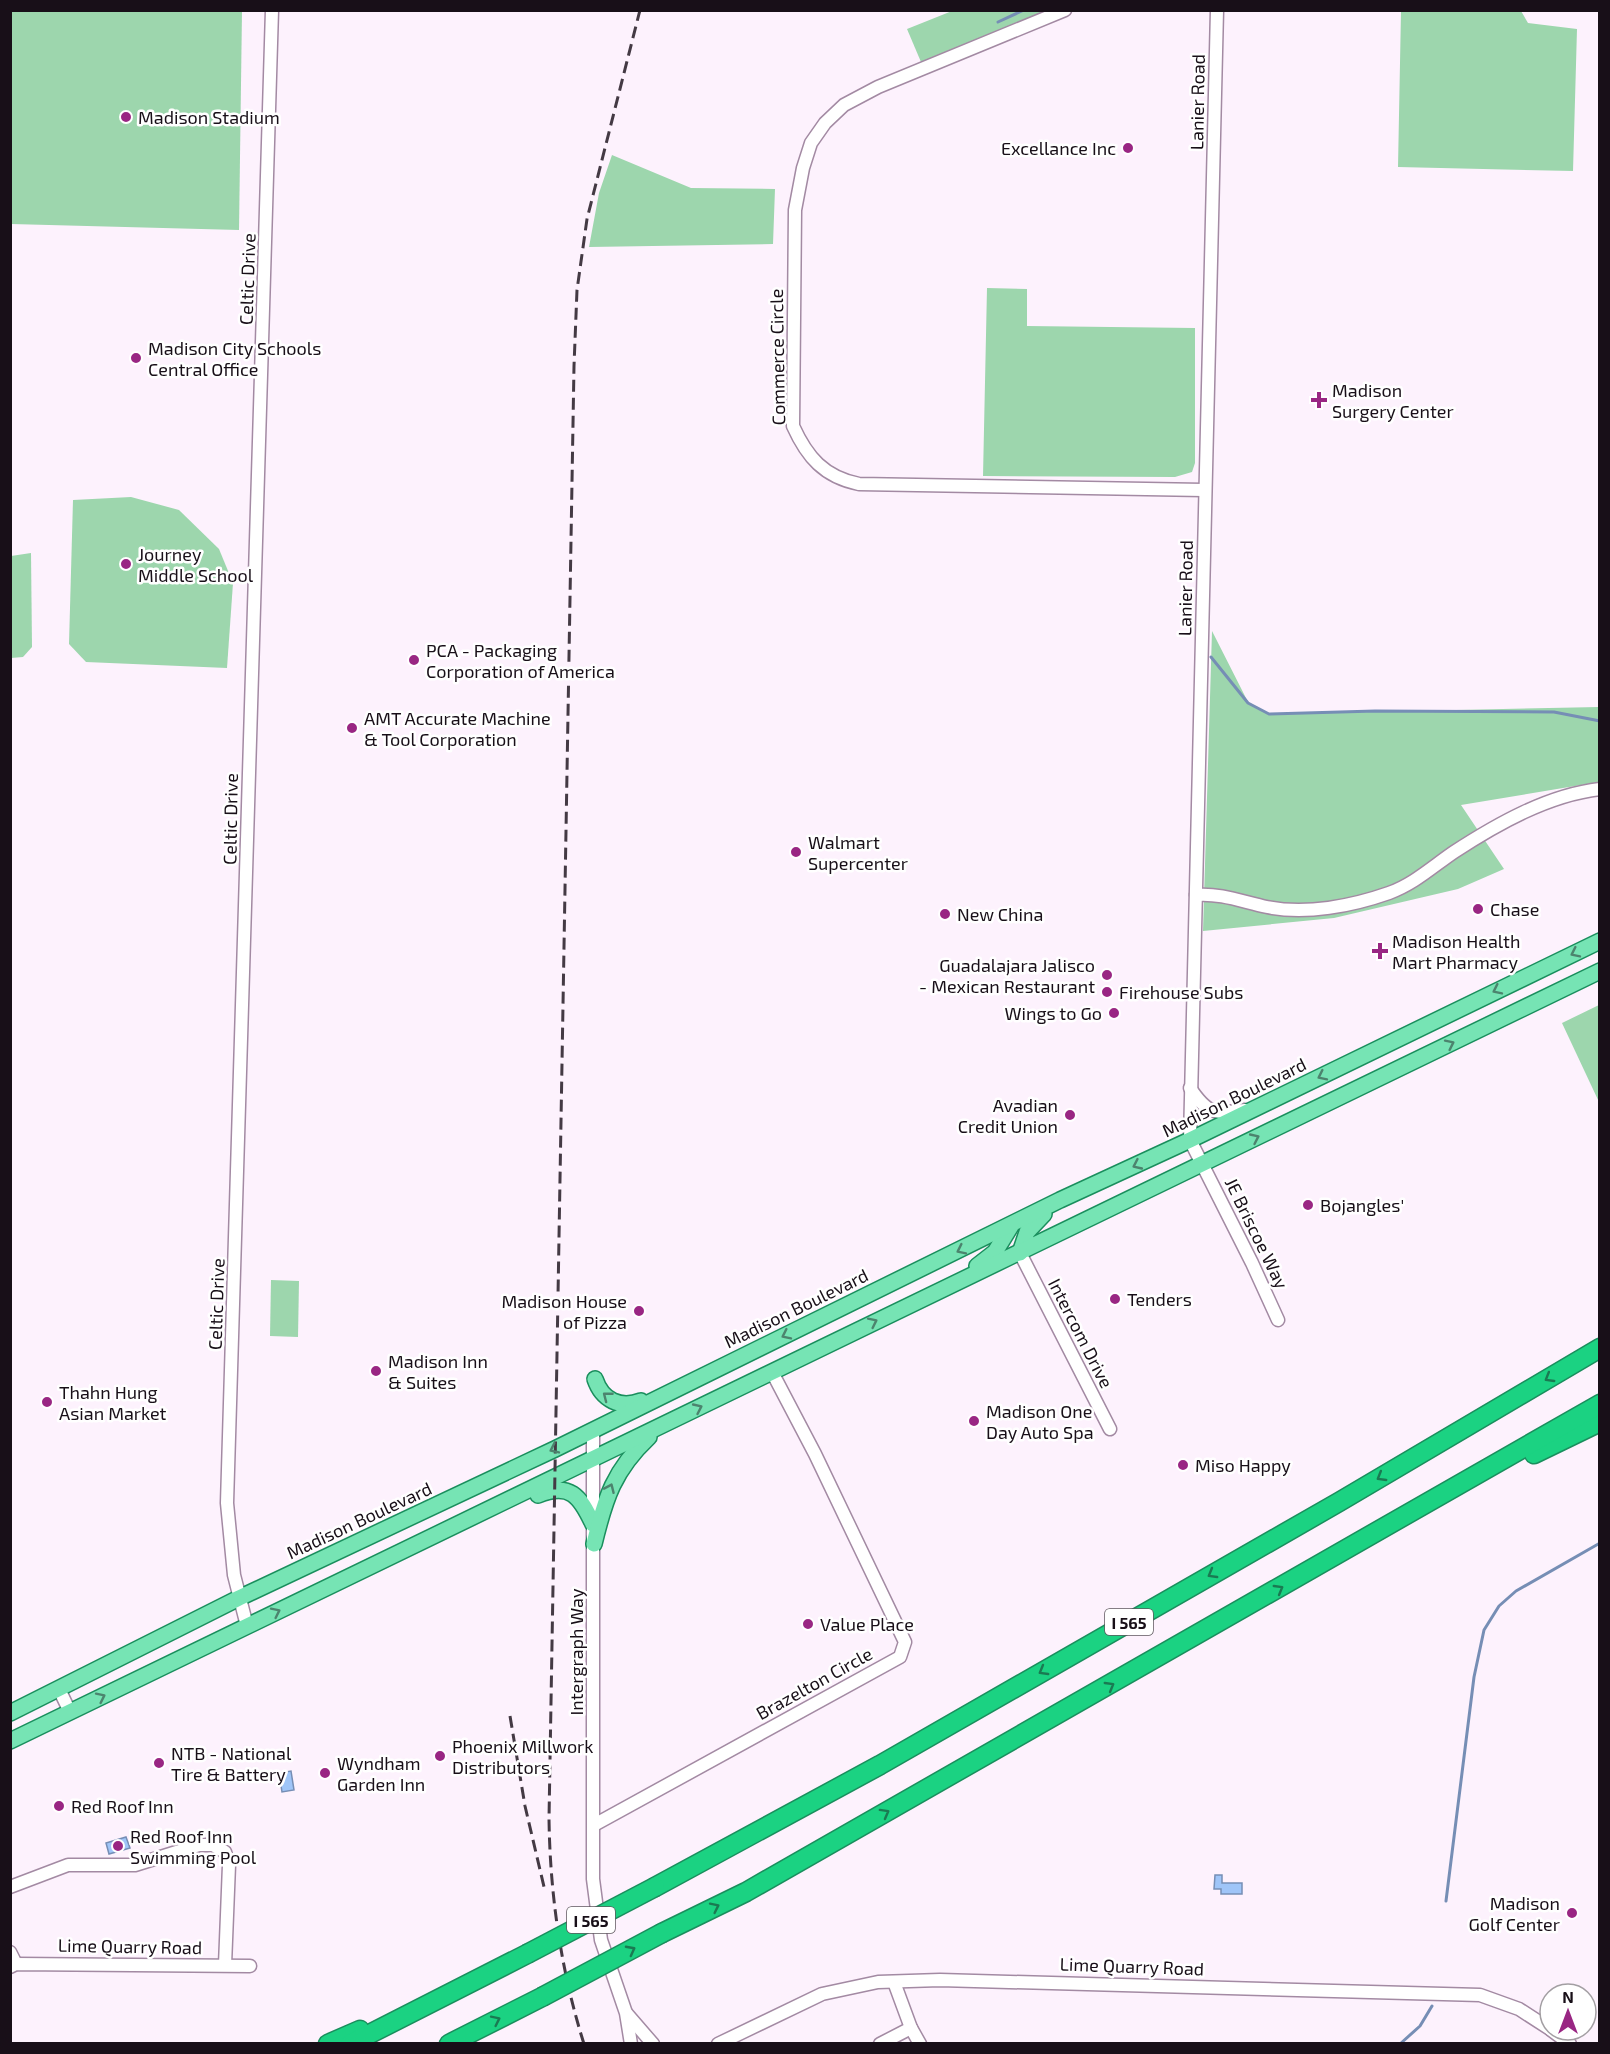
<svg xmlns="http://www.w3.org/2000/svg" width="1610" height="2054" viewBox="0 0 1610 2054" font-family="'Exo 2',sans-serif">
	<rect width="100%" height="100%" fill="#fdf2fd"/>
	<g fill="#9dd6ad">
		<path d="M 10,11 L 242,11 L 239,230 L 11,224 Z"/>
		<path d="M 952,11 L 1045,11 L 921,62 L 907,29 Z"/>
		<path d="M 1401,11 L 1521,11 L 1528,23 L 1577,29 L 1573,171 L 1398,167 Z"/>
		<path d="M 612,155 L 691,188 L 775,189 L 773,244 L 589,247 L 599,193 Z"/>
		<path d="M 987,288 L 1027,289 L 1027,326 L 1195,328 L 1195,463 L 1192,472 L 1175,477 L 983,476 Z"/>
		<path d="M 131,497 L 179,510 L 219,549 L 233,583 L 227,668 L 86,662 L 69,644 L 73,500 Z"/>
		<path d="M 31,553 L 32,647 L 23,657 L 11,658 L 11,556 Z"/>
		<path d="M 1212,631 L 1248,702 L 1269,714 L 1599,707 L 1599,782 L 1461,805 L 1504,869 L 1458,889 L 1334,918 L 1203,931 Z"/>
		<path d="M 1599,1005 L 1599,1102 L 1562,1023 Z"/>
		<path d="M 271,1280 L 299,1281 L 298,1337 L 270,1336 Z"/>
	</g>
	<g fill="#9fc5f8" stroke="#768eb5" stroke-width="1.5">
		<path d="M 291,1771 L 294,1790 L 282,1792 L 279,1773 Z"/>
		<path d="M 126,1837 L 130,1848 L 109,1854 L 106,1843 Z"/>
		<path d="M 1215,1875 L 1222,1875 L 1222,1883 L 1242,1883 L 1242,1894 L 1221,1894 L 1221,1889 L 1214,1889 Z"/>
	</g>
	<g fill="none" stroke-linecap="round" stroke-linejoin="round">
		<g stroke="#768eb5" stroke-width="3">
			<path d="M 998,22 L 1024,10"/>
			<path d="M 1211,657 L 1248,703 L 1269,714 L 1375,711 L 1554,712 L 1600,721"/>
			<path d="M 1446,1901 L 1474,1677 L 1484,1630 L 1499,1606 L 1516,1591 L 1600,1543"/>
			<path d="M 1400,2044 L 1420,2026 L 1432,2006"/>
		</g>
		<defs>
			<g id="minor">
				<path d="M 1065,10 L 878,87 L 844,105 L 825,123 L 811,143 L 803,168 L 795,210 L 793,426 C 807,457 824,477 859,484 L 1204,490"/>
				<path d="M 1217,10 L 1190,1140 L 1252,1263 L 1278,1320"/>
				<path d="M 1196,895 C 1221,893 1243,902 1267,907 C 1306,915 1352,906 1389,893 C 1414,884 1432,867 1454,852 C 1497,824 1548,795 1600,789"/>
				<path d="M 1190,1088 C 1208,1115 1215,1114 1245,1110"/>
				<path d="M 1020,1253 L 1110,1429"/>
				<path d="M 593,1430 L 593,1879 L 601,1940 L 626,2013 L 631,2044"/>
				<path d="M 247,1626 L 234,1575 L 227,1503 L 272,10"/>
				<path d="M 59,1689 L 70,1712"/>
				<path d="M 594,1825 L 900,1657 L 905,1642 L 815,1454 L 772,1372"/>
				<path d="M 10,1887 L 68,1865 L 135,1865 L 199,1845 L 213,1845 L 225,1852 L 229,1865 L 225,1965"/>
				<path d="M 10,1952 L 16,1964"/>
				<path d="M 10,1967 L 16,1964 L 250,1966"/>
				<path d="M 894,1982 L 911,2028 L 920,2044"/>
				<path d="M 627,2014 L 653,2044"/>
				<path d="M 1551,2030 L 1570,2044"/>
				<path d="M 718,2044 L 822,1994 L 878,1982 L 940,1980 L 1480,1995 L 1519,2009 L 1550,2029"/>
				<path d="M 880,2044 L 911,2028"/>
			</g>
			<g id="major">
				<path d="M 1020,1253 L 1027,1232 L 1044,1214"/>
				<path d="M 977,1266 L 995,1252 L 1011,1226"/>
				<path d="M 595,1379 C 602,1400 620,1409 641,1401"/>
				<path d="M 538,1495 C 570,1482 580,1496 593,1524"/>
				<path d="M 594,1544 C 605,1498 614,1470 649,1437"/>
				<path d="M 10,1713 L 239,1598 L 555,1449 L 1060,1200 L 1190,1140 L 1600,941"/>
				<path d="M 10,1741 L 1600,971"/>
			</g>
			<g id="highway">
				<path d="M 1534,1454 L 1600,1422"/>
				<path d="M 655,1887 L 880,1765 L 1339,1502 L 1600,1348"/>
				<path d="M 662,1933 L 746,1892 L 1600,1404"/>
				<path d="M 328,2044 L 360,2030"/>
				<path d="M 350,2044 L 527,1954"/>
				<path d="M 449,2044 L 542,1997"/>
			</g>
		</defs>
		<use href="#minor" stroke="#a38aa3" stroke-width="15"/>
		<use href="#major" stroke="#1a8e5d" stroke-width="18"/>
		<use href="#highway" stroke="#1a8e5d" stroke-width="21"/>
		<use href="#minor" stroke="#fff" stroke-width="12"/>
		<use href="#major" stroke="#76e4b4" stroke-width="15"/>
		<use href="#highway" stroke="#1bd282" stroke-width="18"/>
		<g stroke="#443a44" stroke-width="3" stroke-dasharray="12 6" stroke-linecap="butt">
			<path d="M 510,1716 L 525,1806 L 545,1891"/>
			<path d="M 584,2044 C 561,1971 550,1895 549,1819 L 574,366 L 577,290 L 587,219 L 640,10"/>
		</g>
		<defs>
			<g id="highway-bridge">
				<path d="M 527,1954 L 655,1887"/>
				<path d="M 542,1997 L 662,1933"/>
			</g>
		</defs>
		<use href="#highway-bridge" stroke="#1a8e5d" stroke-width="21" stroke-linecap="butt"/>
		<use href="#highway-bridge" stroke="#1bd282" stroke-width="18"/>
	</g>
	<defs><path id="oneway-chevron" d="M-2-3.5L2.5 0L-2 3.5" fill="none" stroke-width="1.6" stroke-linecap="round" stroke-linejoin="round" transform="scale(1.5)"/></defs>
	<g stroke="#4c846e">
		<use href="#oneway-chevron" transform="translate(1575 953) rotate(154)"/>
		<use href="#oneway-chevron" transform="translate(1497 990) rotate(154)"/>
		<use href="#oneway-chevron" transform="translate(1450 1044) rotate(-26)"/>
		<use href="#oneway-chevron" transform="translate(1322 1076) rotate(154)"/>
		<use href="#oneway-chevron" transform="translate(1255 1138) rotate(-25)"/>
		<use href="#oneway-chevron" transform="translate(1137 1165) rotate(155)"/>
		<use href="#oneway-chevron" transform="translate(961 1250) rotate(154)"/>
		<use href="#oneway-chevron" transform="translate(873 1322) rotate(-26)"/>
		<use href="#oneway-chevron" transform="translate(786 1335) rotate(154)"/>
		<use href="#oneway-chevron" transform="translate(607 1396) rotate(-142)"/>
		<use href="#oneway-chevron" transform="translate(698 1408) rotate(-25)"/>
		<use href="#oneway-chevron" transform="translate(554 1449) rotate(154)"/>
		<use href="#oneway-chevron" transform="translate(610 1488) rotate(-66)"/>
		<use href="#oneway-chevron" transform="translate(276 1612) rotate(-26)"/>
		<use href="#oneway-chevron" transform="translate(101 1697) rotate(-26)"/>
	</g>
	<g stroke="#1a7a52">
		<use href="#oneway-chevron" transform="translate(1549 1378) rotate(149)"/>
		<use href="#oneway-chevron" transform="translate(1381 1477) rotate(149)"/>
		<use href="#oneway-chevron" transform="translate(1212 1574) rotate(150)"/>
		<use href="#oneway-chevron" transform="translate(1279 1589) rotate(-30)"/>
		<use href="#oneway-chevron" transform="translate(1043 1671) rotate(150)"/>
		<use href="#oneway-chevron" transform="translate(1110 1686) rotate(-30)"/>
		<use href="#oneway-chevron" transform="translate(885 1813) rotate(-29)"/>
		<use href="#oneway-chevron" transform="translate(715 1907) rotate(-26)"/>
		<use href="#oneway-chevron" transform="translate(631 1950) rotate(-28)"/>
		<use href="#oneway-chevron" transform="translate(496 2020) rotate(-26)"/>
	</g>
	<g fill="#992683" stroke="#fff" stroke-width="2">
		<circle cx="126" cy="117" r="6"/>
		<circle cx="1128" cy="148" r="6"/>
		<circle cx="136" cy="358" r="6"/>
		<path d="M1316 391h6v6h6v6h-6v6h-6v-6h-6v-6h6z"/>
		<circle cx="126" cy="564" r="6"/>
		<circle cx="414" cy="660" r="6"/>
		<circle cx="352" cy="728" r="6"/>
		<circle cx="796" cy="852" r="6"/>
		<circle cx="1478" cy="909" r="6"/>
		<circle cx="945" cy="914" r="6"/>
		<path d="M1377 942h6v6h6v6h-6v6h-6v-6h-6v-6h6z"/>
		<circle cx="1107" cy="975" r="6"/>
		<circle cx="1107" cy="992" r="6"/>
		<circle cx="1114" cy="1013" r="6"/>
		<circle cx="1070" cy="1115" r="6"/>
		<circle cx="1308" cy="1205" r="6"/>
		<circle cx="1115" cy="1299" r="6"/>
		<circle cx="639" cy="1311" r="6"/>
		<circle cx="376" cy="1371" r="6"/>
		<circle cx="47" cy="1402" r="6"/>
		<circle cx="974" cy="1421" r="6"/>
		<circle cx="1183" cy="1465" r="6"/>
		<circle cx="808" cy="1624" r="6"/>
		<circle cx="440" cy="1756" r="6"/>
		<circle cx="159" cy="1763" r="6"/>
		<circle cx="325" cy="1773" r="6"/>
		<circle cx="59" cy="1806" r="6"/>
		<circle cx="118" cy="1846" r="6"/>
		<circle cx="1572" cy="1913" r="6"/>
	</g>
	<g text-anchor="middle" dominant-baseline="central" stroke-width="5" stroke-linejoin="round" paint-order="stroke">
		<g fill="#fff" stroke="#5d575d" stroke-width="1.5">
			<rect x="1105" y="1609" width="48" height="26" rx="4.5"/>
			<rect x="567" y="1907" width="48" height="26" rx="4.5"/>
		</g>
		<g font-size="16" font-weight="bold" fill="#180f18">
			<text x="1129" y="1622">I 565</text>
			<text x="591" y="1920">I 565</text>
		</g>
		<g font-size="18" fill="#180f18" stroke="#fff">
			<text transform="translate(1197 102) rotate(-89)">Lanier Road</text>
			<text transform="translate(247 279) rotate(-88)">Celtic Drive</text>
			<text transform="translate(777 357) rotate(-91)">Commerce Circle</text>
			<text transform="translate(1185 588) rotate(-89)">Lanier Road</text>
			<text transform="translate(230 819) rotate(-89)">Celtic Drive</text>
			<text transform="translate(1234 1097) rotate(-26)">Madison Boulevard</text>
			<text transform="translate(1257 1233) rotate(64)">JE Briscoe Way</text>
			<text transform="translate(216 1304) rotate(-88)">Celtic Drive</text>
			<text transform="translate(796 1308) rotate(-26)">Madison Boulevard</text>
			<text transform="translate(1081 1333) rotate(63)">Intercom Drive</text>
			<text transform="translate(359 1520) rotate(-25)">Madison Boulevard</text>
			<text transform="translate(576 1652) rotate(-90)">Intergraph Way</text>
			<text transform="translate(814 1683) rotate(-29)">Brazelton Circle</text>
			<text transform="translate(130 1946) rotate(1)">Lime Quarry Road</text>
			<text transform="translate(1132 1966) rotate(2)">Lime Quarry Road</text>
		</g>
		<g font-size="18" fill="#180f18" stroke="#fff" text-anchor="start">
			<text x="138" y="117">Madison Stadium</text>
			<text x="1116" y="148" text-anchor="end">Excellance Inc</text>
			<text x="148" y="348">Madison City Schools<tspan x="148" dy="21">Central Office</tspan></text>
			<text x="1332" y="390">Madison<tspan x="1332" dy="21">Surgery Center</tspan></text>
			<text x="138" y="554">Journey<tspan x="138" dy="21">Middle School</tspan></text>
			<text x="426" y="650">PCA - Packaging<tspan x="426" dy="21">Corporation of America</tspan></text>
			<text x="364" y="718">AMT Accurate Machine<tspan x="364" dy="21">&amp; Tool Corporation</tspan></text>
			<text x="808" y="842">Walmart<tspan x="808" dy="21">Supercenter</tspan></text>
			<text x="1490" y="909">Chase</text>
			<text x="957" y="914">New China</text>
			<text x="1392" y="941">Madison Health<tspan x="1392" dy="21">Mart Pharmacy</tspan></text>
			<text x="1095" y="965" text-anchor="end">Guadalajara Jalisco<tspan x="1095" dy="21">- Mexican Restaurant</tspan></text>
			<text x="1119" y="992">Firehouse Subs</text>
			<text x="1102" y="1013" text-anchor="end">Wings to Go</text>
			<text x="1058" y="1105" text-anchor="end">Avadian<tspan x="1058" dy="21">Credit Union</tspan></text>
			<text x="1320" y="1205">Bojangles'</text>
			<text x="1127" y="1299">Tenders</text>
			<text x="627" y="1301" text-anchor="end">Madison House<tspan x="627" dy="21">of Pizza</tspan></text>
			<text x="388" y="1361">Madison Inn<tspan x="388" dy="21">&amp; Suites</tspan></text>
			<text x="59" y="1392">Thahn Hung<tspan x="59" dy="21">Asian Market</tspan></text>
			<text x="986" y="1411">Madison One<tspan x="986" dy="21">Day Auto Spa</tspan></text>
			<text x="1195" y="1465">Miso Happy</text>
			<text x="820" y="1624">Value Place</text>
			<text x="452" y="1746">Phoenix Millwork<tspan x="452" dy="21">Distributors</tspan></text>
			<text x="171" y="1753">NTB - National<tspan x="171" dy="21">Tire &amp; Battery</tspan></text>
			<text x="337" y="1763">Wyndham<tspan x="337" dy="21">Garden Inn</tspan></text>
			<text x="71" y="1806">Red Roof Inn</text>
			<text x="130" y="1836">Red Roof Inn<tspan x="130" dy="21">Swimming Pool</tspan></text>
			<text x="1560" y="1903" text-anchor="end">Madison<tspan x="1560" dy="21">Golf Center</tspan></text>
		</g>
	</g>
	<rect width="1610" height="2054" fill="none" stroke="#180f18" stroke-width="24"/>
	<g transform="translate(1568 2012)"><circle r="28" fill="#ffffff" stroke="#a39fa3" stroke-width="1.5"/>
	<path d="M0-4.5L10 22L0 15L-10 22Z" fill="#992683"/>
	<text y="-9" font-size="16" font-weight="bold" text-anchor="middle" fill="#180f18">N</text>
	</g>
</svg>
